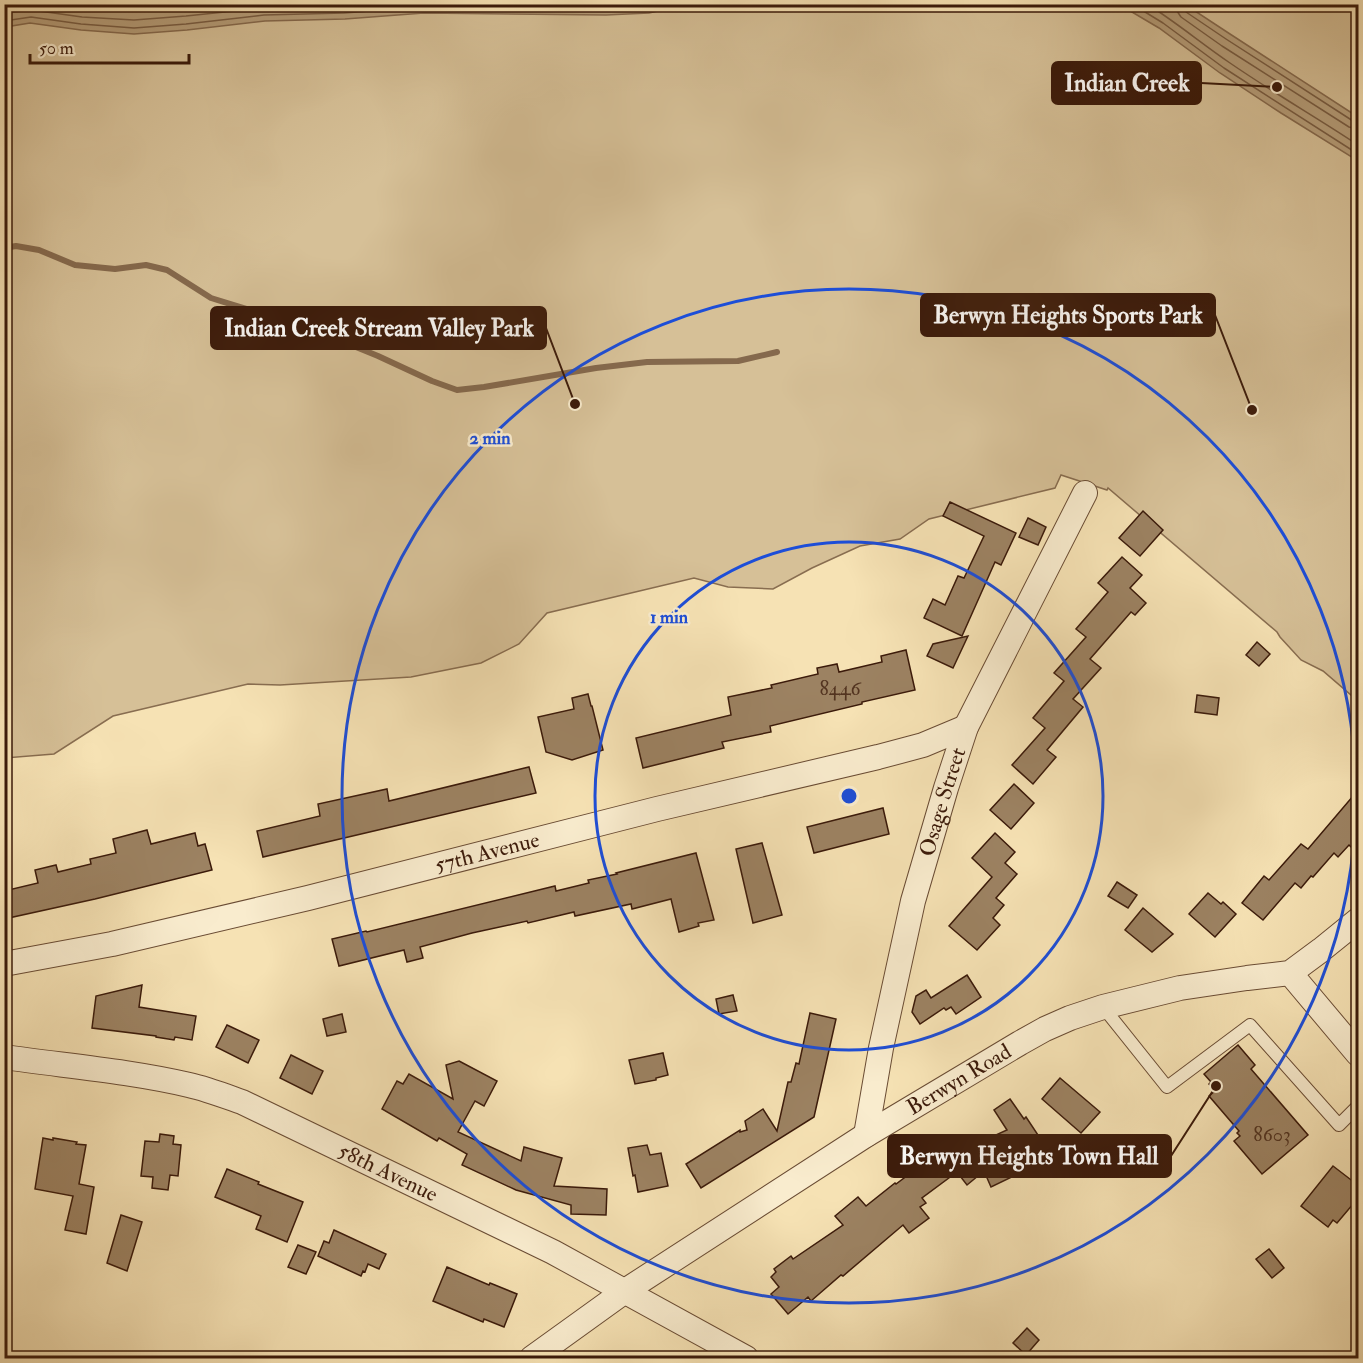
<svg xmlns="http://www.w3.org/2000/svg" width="1363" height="1363" viewBox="0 0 1363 1363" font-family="'IM FELL Double Pica',serif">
	<rect width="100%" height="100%" fill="#f6e2b4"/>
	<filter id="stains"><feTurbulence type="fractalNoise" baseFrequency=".00333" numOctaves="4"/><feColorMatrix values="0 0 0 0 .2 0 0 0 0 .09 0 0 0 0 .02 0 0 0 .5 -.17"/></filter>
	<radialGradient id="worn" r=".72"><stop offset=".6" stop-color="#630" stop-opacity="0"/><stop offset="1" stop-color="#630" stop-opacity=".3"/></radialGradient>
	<path fill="#d6c097" stroke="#886d50" stroke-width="1.5" d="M 5,5 L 1358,5 L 1358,701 L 1323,671 L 1301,660 L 1280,637 L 1277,632 L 1108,488 L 1107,490 L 1061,475 L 1055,488 L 929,519 L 900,539 L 860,546 L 812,568 L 773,589 L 728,587 L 694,578 L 547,613 L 519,644 L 481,663 L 411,677 L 280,685 L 248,684 L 113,716 L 54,754 L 5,758 Z"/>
	<g fill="#b69e7a" stroke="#85694d" stroke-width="1.5">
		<path d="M 5,4 L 686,4 L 686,5 L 649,13 L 606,15 L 424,13 L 345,19 L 265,21 L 187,30 L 134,34 L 81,30 L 30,23 L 5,27 Z"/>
		<path d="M 1120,5 L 1186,5 L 1230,34 L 1358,117 L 1358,161 L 1281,113 L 1220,73 L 1159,28 Z"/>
	</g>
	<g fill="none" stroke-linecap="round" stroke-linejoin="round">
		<g stroke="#785c42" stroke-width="1.5">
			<path d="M 60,4 L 83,8 L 134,11 L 210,4"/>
			<path d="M 1132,4 L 1163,23 L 1224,68 L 1358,154"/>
			<path d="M 1147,4 C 1176,22 1202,44 1230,63 C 1272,92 1316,117 1358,145"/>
			<path d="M 1176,4 L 1177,11 L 1181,17 L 1222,46 L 1349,127 L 1358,129"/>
			<path d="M 1184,4 L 1184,8 L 1186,12 L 1226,39 L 1353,121 L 1358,122"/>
			<path d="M 4,13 L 32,10 L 82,17 L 134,20 L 186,16 L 264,8 L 361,4"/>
			<path d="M 4,21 L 31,17 L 81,24 L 134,28 L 186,24 L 264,15 L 344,13 L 424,7 L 606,9 L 648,7 L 659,4"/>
		</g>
		<path stroke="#85694d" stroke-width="6" d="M 4,248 L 16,246 L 39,250 L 75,265 L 115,269 L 146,265 L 167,270 L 211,298 L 317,331 L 378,356 L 432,381 L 457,390 L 484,387 L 596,368 L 647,362 L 738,361 L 777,352"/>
	</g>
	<g fill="#9c8262" stroke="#3b1a0a" stroke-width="1.5">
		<path d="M 950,502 L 1016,533 L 1001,565 L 995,562 L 962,636 L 924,618 L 933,599 L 945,605 L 958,576 L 964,578 L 984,536 L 943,516 Z"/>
		<path d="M 1143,511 L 1163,530 L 1140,556 L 1119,538 Z"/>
		<path d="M 1028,518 L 1046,527 L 1038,545 L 1019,537 Z"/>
		<path d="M 1122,557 L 1142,575 L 1130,588 L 1146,603 L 1135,615 L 1131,612 L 1090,659 L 1101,668 L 1073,699 L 1083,707 L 1047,750 L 1056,757 L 1033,784 L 1012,765 L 1045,728 L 1033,718 L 1064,681 L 1054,673 L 1086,637 L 1076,629 L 1108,592 L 1098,583 Z"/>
		<path d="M 968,636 L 953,668 L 927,656 L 933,644 Z"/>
		<path d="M 1257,642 L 1270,654 L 1259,666 L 1246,655 Z"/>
		<path d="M 906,650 L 915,690 L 862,702 L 862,704 L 770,726 L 771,732 L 722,742 L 724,748 L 643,768 L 636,738 L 731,715 L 728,697 L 772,688 L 771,685 L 818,674 L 817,668 L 837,664 L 839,672 L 882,662 L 881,656 Z"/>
		<path d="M 588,694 L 591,706 L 592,706 L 603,750 L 572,760 L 546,752 L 538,717 L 574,709 L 572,698 Z"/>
		<path d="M 1197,695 L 1219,698 L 1217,715 L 1195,712 Z"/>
		<path d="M 529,767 L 536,793 L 263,857 L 257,831 L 320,816 L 318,804 L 387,789 L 389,801 Z"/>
		<path d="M 1014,784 L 1034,803 L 1011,829 L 990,810 Z"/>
		<path d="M 1359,789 L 1359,837 L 1351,847 L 1349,845 L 1338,857 L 1334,853 L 1313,877 L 1311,876 L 1301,888 L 1295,883 L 1263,920 L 1242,903 L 1264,876 L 1269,880 L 1301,844 L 1308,849 Z"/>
		<path d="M 883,808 L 889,834 L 814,853 L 807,827 Z"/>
		<path d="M 147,830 L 151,844 L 195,833 L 198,846 L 205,844 L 212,870 L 95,899 L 4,919 L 4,891 L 38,883 L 35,870 L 56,865 L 58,872 L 91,864 L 90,859 L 116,853 L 113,839 Z"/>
		<path d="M 995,833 L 1015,852 L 1005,863 L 1017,874 L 996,898 L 1004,905 L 993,918 L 1000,925 L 977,950 L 949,926 L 992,877 L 972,858 Z"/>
		<path d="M 762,843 L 782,915 L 753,923 L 736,849 Z"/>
		<path d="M 696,853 L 714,920 L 698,923 L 699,926 L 679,932 L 671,899 L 632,909 L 631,904 L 575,916 L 574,912 L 528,923 L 527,921 L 472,933 L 420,947 L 423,958 L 407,962 L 404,950 L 339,966 L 332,939 L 366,931 L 367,932 L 555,886 L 556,891 L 589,883 L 588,880 L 617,874 L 616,873 Z"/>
		<path d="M 1117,882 L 1137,895 L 1128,908 L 1108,896 Z"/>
		<path d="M 1208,893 L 1221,904 L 1223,902 L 1236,914 L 1215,937 L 1189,914 Z"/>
		<path d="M 1143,908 L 1173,934 L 1152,952 L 1125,930 Z"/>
		<path d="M 967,975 L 981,997 L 956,1014 L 951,1007 L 946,1010 L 944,1008 L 920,1024 L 912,1012 L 916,996 L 926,990 L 931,998 Z"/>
		<path d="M 142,985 L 139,1007 L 196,1016 L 192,1040 L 175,1037 L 174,1040 L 156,1037 L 156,1036 L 92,1028 L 96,996 Z"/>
		<path d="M 733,995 L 737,1011 L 719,1014 L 716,999 Z"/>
		<path d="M 810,1013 L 836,1019 L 814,1117 L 701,1188 L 686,1164 L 740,1130 L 740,1132 L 747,1130 L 745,1121 L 763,1109 L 777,1131 L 788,1082 L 791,1082 L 796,1063 L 799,1064 Z"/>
		<path d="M 342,1014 L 346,1032 L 327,1036 L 323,1019 Z"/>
		<path d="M 227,1025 L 259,1040 L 248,1063 L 216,1047 Z"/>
		<path d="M 1238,1045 L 1255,1065 L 1251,1069 L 1308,1135 L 1262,1174 L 1234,1141 L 1240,1136 L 1237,1133 L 1239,1131 L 1209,1096 L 1215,1091 L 1209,1084 L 1211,1082 L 1204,1074 Z"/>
		<path d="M 663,1053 L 668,1075 L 656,1078 L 656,1080 L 635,1084 L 629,1060 Z"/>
		<path d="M 291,1055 L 323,1071 L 312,1094 L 280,1078 Z"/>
		<path d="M 459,1061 L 497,1081 L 484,1106 L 475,1101 L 458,1132 L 521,1161 L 524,1147 L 562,1158 L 554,1186 L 607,1189 L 606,1215 L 571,1214 L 571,1205 L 516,1190 L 462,1165 L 467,1154 L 439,1138 L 437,1141 L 382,1109 L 397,1081 L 403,1084 L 409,1074 L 453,1099 L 446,1065 Z"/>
		<path d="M 1060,1078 L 1100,1112 L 1081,1133 L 1042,1099 Z"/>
		<path d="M 1010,1099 L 1024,1119 L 1026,1117 L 1042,1141 L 1011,1164 L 1016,1175 L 991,1187 L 984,1171 L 967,1185 L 957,1172 L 922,1198 L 926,1203 L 920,1207 L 929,1218 L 909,1233 L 903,1225 L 843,1276 L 841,1275 L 811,1301 L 808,1297 L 788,1314 L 771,1294 L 779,1287 L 771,1277 L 776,1272 L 774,1269 L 791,1256 L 793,1259 L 843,1225 L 835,1216 L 858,1197 L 866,1206 L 895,1183 L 896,1184 L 944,1148 L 950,1156 L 1007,1130 L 994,1110 Z"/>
		<path d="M 160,1134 L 174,1136 L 173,1144 L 181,1145 L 178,1176 L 170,1175 L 168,1190 L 152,1188 L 153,1177 L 141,1176 L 145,1141 L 159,1142 Z"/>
		<path d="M 43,1138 L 53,1140 L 53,1138 L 77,1142 L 76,1144 L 86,1145 L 79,1184 L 94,1187 L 86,1234 L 65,1230 L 73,1196 L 35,1189 Z"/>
		<path d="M 647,1145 L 650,1155 L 661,1153 L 668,1186 L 638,1192 L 635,1175 L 633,1176 L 628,1148 Z"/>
		<path d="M 1333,1166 L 1359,1186 L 1359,1197 L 1337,1223 L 1333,1220 L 1328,1227 L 1301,1206 Z"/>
		<path d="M 227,1169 L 259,1182 L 258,1184 L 303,1202 L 287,1242 L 256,1229 L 261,1216 L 215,1197 Z"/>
		<path d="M 121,1215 L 142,1222 L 127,1271 L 107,1263 Z"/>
		<path d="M 334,1230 L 386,1254 L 379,1269 L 368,1264 L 365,1272 L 363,1271 L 361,1276 L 318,1256 L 324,1241 L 329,1243 Z"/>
		<path d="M 298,1245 L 316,1252 L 306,1274 L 288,1267 Z"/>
		<path d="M 1269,1249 L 1284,1268 L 1272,1278 L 1256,1259 Z"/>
		<path d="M 447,1267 L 489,1285 L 490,1283 L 517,1294 L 504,1327 L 484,1319 L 483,1322 L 433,1301 Z"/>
		<path d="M 1027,1328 L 1039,1340 L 1026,1355 L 1013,1343 Z"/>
	</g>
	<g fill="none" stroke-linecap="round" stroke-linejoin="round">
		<defs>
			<path id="service" d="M 1103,1007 L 1167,1087 L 1250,1025 L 1339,1125 L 1358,1106"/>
			<g id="minor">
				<path id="s1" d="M 4,964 L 112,944 L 308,898 L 657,809 L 878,757 L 923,745 L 966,727"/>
				<path d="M 1290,973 L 1358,1054"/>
				<path id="s2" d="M 4,1057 C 66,1066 129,1071 189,1085 C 207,1089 225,1096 242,1102 L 553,1252 L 746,1358"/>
				<path id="s3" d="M 866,1135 L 881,1048 L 913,901 L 946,788 L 966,727 L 1085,493"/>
				<path id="s4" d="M 532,1358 L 625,1291 L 866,1135 L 1020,1043 L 1045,1029 L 1070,1018 L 1103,1007 L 1180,988 L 1247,978 L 1290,973 L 1321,950 L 1358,920"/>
			</g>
		</defs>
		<use href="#service" stroke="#6a4c34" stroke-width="14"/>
		<use href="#minor" stroke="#6a4c34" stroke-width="26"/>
		<use href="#service" stroke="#f9ecce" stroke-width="12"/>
		<use href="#minor" stroke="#f9ecce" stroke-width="24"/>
	</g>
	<g fill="none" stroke="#1d4ed8" stroke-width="3">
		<circle cx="849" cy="796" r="254"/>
		<circle cx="849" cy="796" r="507"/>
	</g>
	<g text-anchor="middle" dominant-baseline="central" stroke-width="5" stroke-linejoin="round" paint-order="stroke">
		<g font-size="20" fill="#533420">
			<text x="840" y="688">8446</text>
			<text x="1272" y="1134">8603</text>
		</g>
		<g font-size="22" fill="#3b1a0a" stroke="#f9ecce">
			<text stroke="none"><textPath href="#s3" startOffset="342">Osage Street</textPath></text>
			<text stroke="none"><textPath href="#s1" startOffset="496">57th Avenue</textPath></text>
			<text stroke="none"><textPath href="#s4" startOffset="510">Berwyn Road</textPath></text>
			<text stroke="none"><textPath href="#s2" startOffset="405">58th Avenue</textPath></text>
		</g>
	</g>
	<circle cx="849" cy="796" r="9" fill="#1d4ed8" stroke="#f9ecce" stroke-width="3"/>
	<g font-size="18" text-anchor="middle" font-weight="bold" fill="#1d4ed8" stroke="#f9ecce" stroke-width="5" stroke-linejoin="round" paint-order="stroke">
		<text x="490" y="444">2 min</text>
		<text x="669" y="623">1 min</text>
	</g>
	<path fill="none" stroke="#3b1a0a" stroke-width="2" d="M1277 87L1201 83M1252 410L1215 315M575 404L546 328M1216 1086L1171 1156"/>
	<g fill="#3b1a0a" stroke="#f9ecce" stroke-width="2">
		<circle cx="1277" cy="87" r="6"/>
		<circle cx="1252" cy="410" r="6"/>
		<circle cx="575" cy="404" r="6"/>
		<circle cx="1216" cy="1086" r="6"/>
	</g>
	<g fill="#3b1a0a" stroke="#3b1a0a" stroke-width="2">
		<rect x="1052" y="62" width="149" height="42" rx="6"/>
		<rect x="921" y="294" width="294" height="42" rx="6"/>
		<rect x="211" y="307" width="335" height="42" rx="6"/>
		<rect x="888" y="1135" width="283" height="42" rx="6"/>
	</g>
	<g font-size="24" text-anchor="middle" font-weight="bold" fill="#fff">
		<text x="1127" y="91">Indian Creek</text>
		<text x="1068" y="323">Berwyn Heights Sports Park</text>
		<text x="379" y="336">Indian Creek Stream Valley Park</text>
		<text x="1029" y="1164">Berwyn Heights Town Hall</text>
	</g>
	<rect width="1363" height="1363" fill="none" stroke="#f6e2b4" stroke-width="24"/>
	<rect x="6" y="6" width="1351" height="1351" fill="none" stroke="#3b1a0a" stroke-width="3"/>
	<rect x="12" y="12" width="1339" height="1339" fill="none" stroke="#3b1a0a" stroke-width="1.5"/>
	<path d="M30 54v9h159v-9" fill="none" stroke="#3b1a0a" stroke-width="3"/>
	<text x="39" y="54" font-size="18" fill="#3b1a0a" stroke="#f9ecce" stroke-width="4.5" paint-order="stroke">50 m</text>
	<rect width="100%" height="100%" filter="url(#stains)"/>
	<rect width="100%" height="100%" fill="url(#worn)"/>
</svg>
